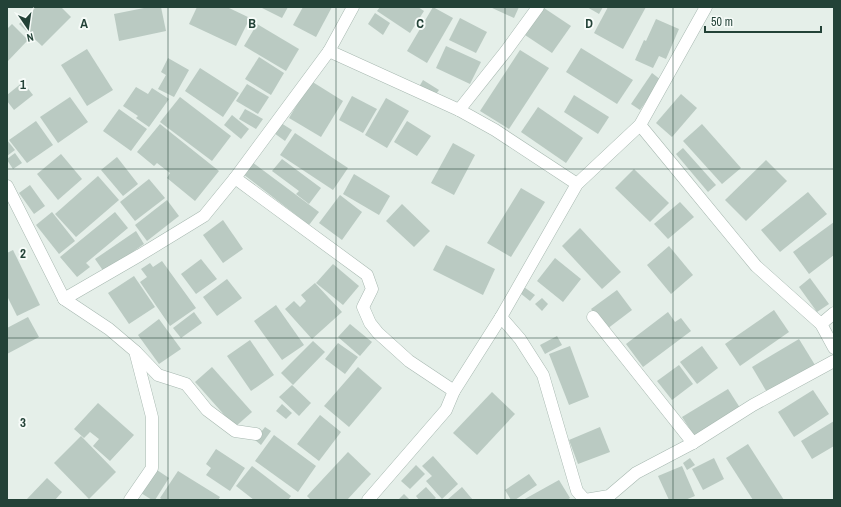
<svg xmlns="http://www.w3.org/2000/svg" width="841" height="507" viewBox="0 0 841 507" font-family="'Archivo Narrow',sans-serif">
	<rect width="100%" height="100%" fill="#e5efe9"/>
	<g fill="#bacac2">
		<path d="M 36,7 L 61,7 L 71,17 L 42,46 L 19,24 Z"/>
		<path d="M 149,7 L 161,7 L 166,31 L 119,41 L 114,14 Z"/>
		<path d="M 197,7 L 227,7 L 250,18 L 236,46 L 189,24 Z"/>
		<path d="M 260,7 L 288,7 L 282,18 Z"/>
		<path d="M 303,7 L 332,7 L 316,37 L 293,25 Z"/>
		<path d="M 380,7 L 418,7 L 424,11 L 410,33 L 377,11 Z"/>
		<path d="M 433,7 L 453,18 L 427,63 L 407,51 Z"/>
		<path d="M 490,7 L 519,7 L 514,18 Z"/>
		<path d="M 587,7 L 603,7 L 599,14 Z"/>
		<path d="M 608,7 L 646,7 L 623,49 L 594,33 Z"/>
		<path d="M 544,8 L 571,26 L 552,53 L 525,35 Z"/>
		<path d="M 375,13 L 390,23 L 383,35 L 368,24 Z"/>
		<path d="M 460,18 L 487,32 L 476,53 L 449,40 Z"/>
		<path d="M 656,19 L 679,29 L 666,59 L 659,56 L 653,68 L 635,60 L 644,40 L 646,41 Z"/>
		<path d="M 12,24 L 28,40 L 7,62 L 7,29 Z"/>
		<path d="M 257,24 L 299,49 L 286,71 L 244,46 Z"/>
		<path d="M 446,46 L 481,62 L 470,84 L 436,68 Z"/>
		<path d="M 581,48 L 633,80 L 617,104 L 566,72 Z"/>
		<path d="M 87,49 L 113,90 L 87,106 L 61,65 Z"/>
		<path d="M 520,50 L 549,68 L 509,129 L 480,111 Z"/>
		<path d="M 259,57 L 284,73 L 271,95 L 245,79 Z"/>
		<path d="M 168,58 L 189,70 L 174,97 L 158,89 L 166,75 L 161,72 Z"/>
		<path d="M 200,68 L 239,93 L 223,117 L 185,91 Z"/>
		<path d="M 652,73 L 661,80 L 640,110 L 631,104 Z"/>
		<path d="M 423,80 L 439,90 L 434,97 L 419,87 Z"/>
		<path d="M 311,81 L 343,101 L 321,137 L 289,118 Z"/>
		<path d="M 23,82 L 33,95 L 14,110 L 7,101 L 7,95 Z"/>
		<path d="M 247,84 L 269,97 L 258,114 L 236,101 Z"/>
		<path d="M 136,87 L 148,94 L 152,88 L 169,99 L 149,127 L 136,118 L 138,116 L 123,106 Z"/>
		<path d="M 681,94 L 697,108 L 672,137 L 656,123 Z"/>
		<path d="M 574,95 L 609,117 L 598,134 L 564,112 Z"/>
		<path d="M 352,96 L 377,109 L 363,133 L 339,120 Z"/>
		<path d="M 70,97 L 88,122 L 58,143 L 40,117 Z"/>
		<path d="M 180,97 L 231,136 L 212,161 L 160,122 Z"/>
		<path d="M 386,98 L 409,111 L 387,148 L 365,135 Z"/>
		<path d="M 538,107 L 583,138 L 566,163 L 521,132 Z"/>
		<path d="M 119,109 L 147,129 L 131,151 L 103,131 Z"/>
		<path d="M 245,109 L 263,119 L 256,129 L 239,119 Z"/>
		<path d="M 232,115 L 249,129 L 241,139 L 224,125 Z"/>
		<path d="M 36,121 L 53,145 L 27,163 L 9,140 Z"/>
		<path d="M 407,121 L 431,136 L 417,156 L 394,142 Z"/>
		<path d="M 281,123 L 292,130 L 285,141 L 274,133 Z"/>
		<path d="M 160,124 L 219,171 L 195,201 L 167,178 L 170,173 L 157,163 L 154,166 L 137,152 Z"/>
		<path d="M 702,124 L 741,168 L 722,184 L 683,141 Z"/>
		<path d="M 295,133 L 348,168 L 333,190 L 280,155 Z"/>
		<path d="M 7,140 L 15,150 L 7,156 Z"/>
		<path d="M 453,143 L 475,155 L 454,195 L 431,183 Z"/>
		<path d="M 683,148 L 716,185 L 708,192 L 676,154 Z"/>
		<path d="M 15,153 L 22,163 L 13,169 L 7,160 L 7,159 Z"/>
		<path d="M 61,154 L 82,179 L 58,200 L 37,174 Z"/>
		<path d="M 117,157 L 138,184 L 123,196 L 101,170 Z"/>
		<path d="M 282,159 L 321,188 L 309,204 L 296,194 L 299,191 L 272,171 Z"/>
		<path d="M 766,160 L 787,181 L 746,221 L 725,200 Z"/>
		<path d="M 252,162 L 319,212 L 309,225 L 243,174 Z"/>
		<path d="M 634,169 L 669,203 L 650,222 L 615,188 Z"/>
		<path d="M 354,174 L 390,196 L 379,215 L 343,194 Z"/>
		<path d="M 98,176 L 119,200 L 76,237 L 55,214 Z"/>
		<path d="M 149,179 L 165,198 L 135,221 L 120,202 Z"/>
		<path d="M 30,185 L 45,206 L 34,214 L 19,193 Z"/>
		<path d="M 521,188 L 545,202 L 511,257 L 487,243 Z"/>
		<path d="M 808,192 L 827,214 L 780,252 L 761,230 Z"/>
		<path d="M 340,195 L 362,212 L 342,240 L 319,223 Z"/>
		<path d="M 167,200 L 179,216 L 147,241 L 135,225 Z"/>
		<path d="M 680,202 L 694,217 L 668,239 L 654,224 Z"/>
		<path d="M 402,204 L 430,231 L 414,247 L 386,221 Z"/>
		<path d="M 52,212 L 75,241 L 59,254 L 36,225 Z"/>
		<path d="M 115,212 L 128,228 L 86,263 L 90,267 L 77,277 L 60,257 Z"/>
		<path d="M 223,220 L 243,249 L 223,263 L 203,235 Z"/>
		<path d="M 834,222 L 834,255 L 809,274 L 793,252 Z"/>
		<path d="M 580,228 L 621,272 L 602,289 L 562,246 Z"/>
		<path d="M 136,231 L 144,244 L 104,272 L 95,259 Z"/>
		<path d="M 446,245 L 495,269 L 483,295 L 433,270 Z"/>
		<path d="M 669,246 L 693,275 L 671,294 L 647,265 Z"/>
		<path d="M 13,250 L 40,305 L 17,316 L 7,296 L 7,253 Z"/>
		<path d="M 555,258 L 581,279 L 563,302 L 537,281 Z"/>
		<path d="M 201,259 L 217,279 L 196,294 L 181,274 Z"/>
		<path d="M 162,261 L 196,308 L 170,326 L 140,282 L 147,277 L 141,269 L 150,263 L 153,267 Z"/>
		<path d="M 333,264 L 359,286 L 343,305 L 316,283 Z"/>
		<path d="M 134,276 L 155,307 L 129,324 L 108,293 Z"/>
		<path d="M 810,278 L 829,304 L 817,312 L 799,287 Z"/>
		<path d="M 227,279 L 242,298 L 217,316 L 203,297 Z"/>
		<path d="M 315,283 L 342,312 L 312,339 L 285,309 L 294,301 L 300,307 L 306,301 L 301,295 Z"/>
		<path d="M 524,287 L 535,295 L 530,301 L 520,293 Z"/>
		<path d="M 617,290 L 632,310 L 607,329 L 591,309 Z"/>
		<path d="M 542,298 L 548,304 L 542,311 L 535,304 Z"/>
		<path d="M 276,305 L 304,345 L 282,360 L 254,321 Z"/>
		<path d="M 774,310 L 789,332 L 740,366 L 725,344 Z"/>
		<path d="M 194,312 L 202,323 L 181,338 L 173,328 Z"/>
		<path d="M 668,312 L 675,322 L 681,318 L 691,331 L 643,367 L 626,344 Z"/>
		<path d="M 28,317 L 39,337 L 7,354 L 7,328 Z"/>
		<path d="M 159,319 L 181,349 L 159,364 L 138,335 Z"/>
		<path d="M 350,324 L 372,342 L 360,356 L 338,337 Z"/>
		<path d="M 557,336 L 562,345 L 545,354 L 540,345 Z"/>
		<path d="M 799,339 L 815,365 L 768,394 L 752,367 Z"/>
		<path d="M 250,340 L 274,375 L 251,391 L 227,356 Z"/>
		<path d="M 313,341 L 325,352 L 293,385 L 281,373 Z"/>
		<path d="M 338,343 L 358,357 L 345,374 L 325,359 Z"/>
		<path d="M 570,346 L 589,397 L 569,405 L 549,354 Z"/>
		<path d="M 702,346 L 718,368 L 697,384 L 680,362 Z"/>
		<path d="M 679,365 L 693,384 L 672,400 L 657,381 Z"/>
		<path d="M 212,367 L 252,412 L 235,427 L 195,382 Z"/>
		<path d="M 358,367 L 382,388 L 349,427 L 324,406 Z"/>
		<path d="M 292,385 L 311,403 L 299,416 L 279,397 Z"/>
		<path d="M 728,389 L 742,411 L 697,440 L 682,417 Z"/>
		<path d="M 813,390 L 829,414 L 794,437 L 778,412 Z"/>
		<path d="M 492,392 L 515,414 L 477,455 L 453,433 Z"/>
		<path d="M 98,403 L 134,435 L 110,461 L 93,446 L 99,439 L 90,432 L 84,438 L 74,429 Z"/>
		<path d="M 282,404 L 292,413 L 286,419 L 276,411 Z"/>
		<path d="M 320,415 L 341,432 L 319,461 L 297,444 Z"/>
		<path d="M 834,421 L 834,446 L 812,459 L 801,441 Z"/>
		<path d="M 265,427 L 271,431 L 261,445 L 255,440 Z"/>
		<path d="M 600,427 L 610,452 L 578,464 L 569,440 Z"/>
		<path d="M 274,435 L 316,466 L 298,492 L 255,461 Z"/>
		<path d="M 81,436 L 116,472 L 89,499 L 54,463 Z"/>
		<path d="M 748,444 L 784,500 L 753,500 L 726,458 Z"/>
		<path d="M 216,449 L 245,468 L 230,491 L 206,475 L 211,468 L 206,464 Z"/>
		<path d="M 348,452 L 371,474 L 347,500 L 311,500 L 307,496 Z"/>
		<path d="M 433,456 L 458,484 L 442,499 L 426,481 L 432,476 L 422,466 Z"/>
		<path d="M 690,458 L 695,465 L 687,470 L 683,463 Z"/>
		<path d="M 714,458 L 724,479 L 703,490 L 692,469 Z"/>
		<path d="M 416,465 L 425,474 L 410,489 L 401,481 Z"/>
		<path d="M 252,466 L 291,496 L 288,500 L 254,500 L 236,486 Z"/>
		<path d="M 682,466 L 695,496 L 685,500 L 669,500 L 658,476 Z"/>
		<path d="M 157,470 L 169,478 L 155,500 L 152,500 L 141,493 Z"/>
		<path d="M 178,471 L 220,497 L 218,500 L 163,500 L 160,498 Z"/>
		<path d="M 529,474 L 537,485 L 515,500 L 511,500 L 505,490 Z"/>
		<path d="M 47,478 L 62,492 L 55,500 L 26,500 Z"/>
		<path d="M 559,480 L 570,498 L 567,500 L 523,500 Z"/>
		<path d="M 426,487 L 436,498 L 433,500 L 419,500 L 416,496 Z"/>
		<path d="M 462,487 L 473,500 L 447,500 Z"/>
		<path d="M 404,494 L 410,500 L 398,500 Z"/>
	</g>
	<g fill="none" stroke-linecap="round" stroke-linejoin="round">
		<defs>
			<g id="street">
				<path d="M 329,51 L 459,110 L 495,130 L 577,184"/>
				<path d="M 459,110 L 506,51 L 538,7"/>
				<path d="M 640,125 L 756,266 L 821,324 L 834,348"/>
				<path d="M 235,178 L 367,275 L 372,289 L 363,307 L 370,323 L 378,333 L 409,361 L 454,391"/>
				<path d="M 7,186 L 64,299 L 109,329 L 135,351 L 152,417 L 152,468 L 130,500"/>
				<path d="M 64,299 L 140,255 L 204,216 L 235,178 L 329,51 L 353,7"/>
				<path d="M 501,317 L 520,339 L 543,375 L 577,491 L 585,500"/>
				<path d="M 593,317 L 693,443"/>
				<path d="M 821,324 L 834,313"/>
				<path d="M 136,352 L 158,375 L 186,384 L 207,410 L 235,431 L 256,434"/>
				<path d="M 368,500 L 446,410 L 454,391 L 501,317 L 577,184 L 640,125 L 706,7"/>
				<path d="M 585,500 L 609,496 L 636,473 L 693,443 L 753,405 L 834,361"/>
			</g>
		</defs>
		<use href="#street" stroke="#a7b8b0" stroke-width="13"/>
		<use href="#street" stroke="#fff" stroke-width="12"/>
	</g>
	<path fill="none" stroke="#234237" stroke-width="1" stroke-opacity="0.55" d="M 168,7 L 168,500M 336,7 L 336,500M 505,7 L 505,500M 673,7 L 673,500M 7,169 L 834,169M 7,338 L 834,338"/>
	<g font-size="13" text-anchor="middle" font-weight="bold" fill="#234237" stroke="#f6fbf8" stroke-width="4" stroke-linejoin="round" paint-order="stroke">
		<text x="84" y="28">A</text>
		<text x="252" y="28">B</text>
		<text x="420" y="28">C</text>
		<text x="589" y="28">D</text>
		<text x="23" y="89">1</text>
		<text x="23" y="258">2</text>
		<text x="23" y="427">3</text>
	</g>
	<rect width="841" height="507" fill="none" stroke="#234237" stroke-width="16"/>
	<g transform="translate(28 28) rotate(167)" stroke="#f6fbf8" stroke-width="3" paint-order="stroke">
	<path d="M0-3L7 15L0 10L-7 15Z" fill="#234237"/>
	<text y="-6" font-size="11" font-weight="bold" text-anchor="middle" fill="#234237">N</text>
	</g>
	<path d="M705 26v6h116v-6" fill="none" stroke="#234237" stroke-width="2"/>
	<text x="711" y="26" font-size="12" fill="#234237" stroke="#f6fbf8" stroke-width="3" paint-order="stroke">50 m</text>
</svg>
